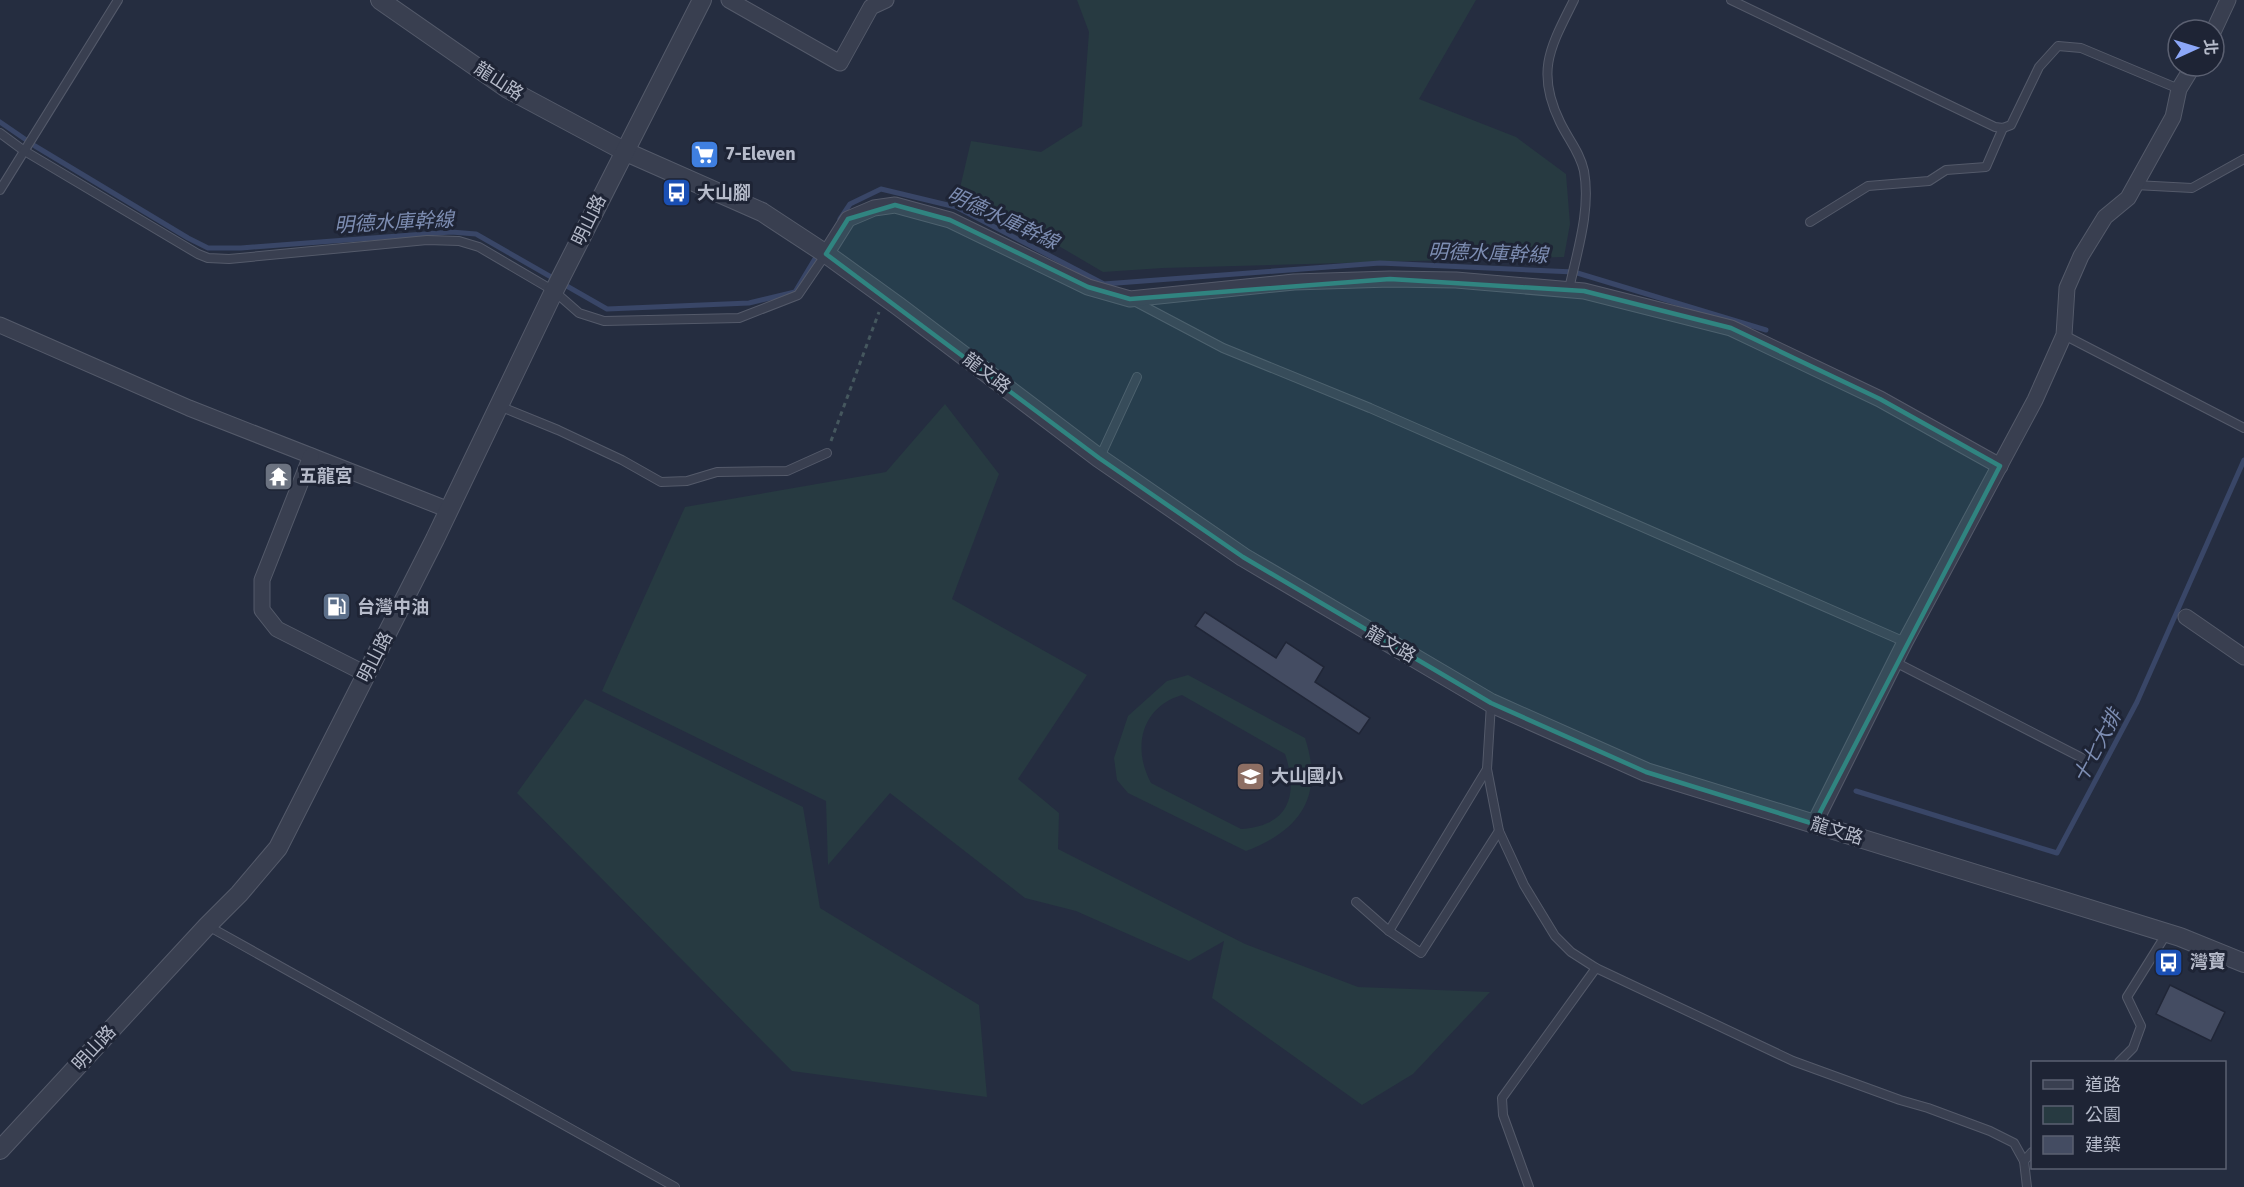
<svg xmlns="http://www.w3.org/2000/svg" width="2244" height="1187" viewBox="0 0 2244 1187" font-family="'Fira Sans','Noto Sans TC',sans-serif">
	<rect width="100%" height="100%" fill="#252d40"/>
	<g fill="#273a41" fill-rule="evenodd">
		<path d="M 1077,0 L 1476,0 L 1419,99 L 1516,137 L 1566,174 L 1570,224 L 1564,257 L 1163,268 L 1103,272 L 960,188 L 971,141 L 1041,152 L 1082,126 L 1089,32 Z"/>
		<path d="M 945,404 L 999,474 L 952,599 L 1087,675 L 1018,779 L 1059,813 L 1058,849 L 1245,944 L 1358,987 L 1490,992 L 1413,1074 L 1362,1105 L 1212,998 L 1224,941 L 1189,961 L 1076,911 L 1025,898 L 890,793 L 828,865 L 826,801 L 602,691 L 685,507 L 886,472 Z"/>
		<path d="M 1188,675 L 1305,738 C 1324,796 1301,830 1246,851 L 1128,793 L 1117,780 L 1114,758 L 1128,716 L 1167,681 ZM 1182,695 L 1285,754 C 1299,795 1289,826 1241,829 L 1151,783 C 1132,748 1141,707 1182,695 Z"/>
		<path d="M 585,699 L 803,807 L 820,908 L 979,1005 L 987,1097 L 792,1071 L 517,793 Z"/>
	</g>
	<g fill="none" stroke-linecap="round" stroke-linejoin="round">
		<g stroke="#394667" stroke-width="5">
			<path d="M 0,122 L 35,146 L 188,238 L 208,248 L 241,248 L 451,232 L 476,234 L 607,309 L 749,303 L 795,292 L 819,252"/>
			<path d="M 840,219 L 850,204 L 881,189 L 956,207 L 1104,284 L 1380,263 L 1574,272 L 1766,330"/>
			<path d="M 1856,791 L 2057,853 L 2137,702 L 2244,460"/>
		</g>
	</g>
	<g fill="#444c62" stroke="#202637" stroke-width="1.5">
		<path d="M 1205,612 L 1276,658 L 1286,642 L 1324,667 L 1315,682 L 1370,718 L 1359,734 L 1195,626 Z"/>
		<path d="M 2170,985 L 2225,1012 L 2211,1041 L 2156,1014 Z"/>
	</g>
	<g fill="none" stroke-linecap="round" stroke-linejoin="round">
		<defs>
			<g id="service">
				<path d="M 1731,0 L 1995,127 L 2003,128 L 2011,125 L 2039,67 L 2058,46 L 2081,48 L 2179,89"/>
				<path d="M 0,133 L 23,150 L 198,254 L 208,258 L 229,259 L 427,240 L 459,241 L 479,247 L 554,291 L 579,313 L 604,321 L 739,318 L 798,295 L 826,254"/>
				<path d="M 2135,185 L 2192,188 L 2244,159"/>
				<path d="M 0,190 L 118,0"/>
				<path d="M 1810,222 L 1868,186 L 1929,181 L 1946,170 L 1986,167 L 2003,128"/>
				<path d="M 1569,289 C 1577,252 1591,210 1584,171 C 1580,152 1568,139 1560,122 C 1535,71 1551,46 1574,0"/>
				<path d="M 1134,301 L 1223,348 L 1370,408 L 1905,642"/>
				<path d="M 2064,335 L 2244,428"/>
				<path d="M 499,406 L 558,430 L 622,460 L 661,482 L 687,481 L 717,472 L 787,471 L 827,453"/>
				<path d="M 1100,457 L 1137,377"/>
				<path d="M 1895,662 L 2086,760"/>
				<path d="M 1491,704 L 1487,769 L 1499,831 L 1524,885 L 1555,936 L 1571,952 L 1596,968 L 1793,1061 L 1900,1100 L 1928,1108 L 1990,1131 L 2014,1143 L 2024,1161 L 2027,1187"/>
				<path d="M 1356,902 L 1389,931 L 1421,953 L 1499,831"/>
				<path d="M 208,926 L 675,1187"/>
				<path d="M 1389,931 L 1487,769"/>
				<path d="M 2119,1062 L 2133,1048 L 2141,1026 L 2127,997 L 2167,933"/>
				<path d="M 2024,1161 L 2032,1152"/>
				<path d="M 1529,1187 L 1503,1115 L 1502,1098 L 1596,968"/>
			</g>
			<g id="minor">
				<path d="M 729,0 L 840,63 L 871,7 L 886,0"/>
				<path d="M 2214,30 L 2228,0"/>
				<path d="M 826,254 L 848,219 L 874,208 L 895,205 L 950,220 L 1088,287 L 1130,299 L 1294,282 L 1390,279 L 1456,280 L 1584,291 L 1731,328 L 1880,399 L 2000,466"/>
				<path d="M 0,325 L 189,408 L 449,510"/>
				<path d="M 311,456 L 262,580 L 262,610 L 277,629 L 366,674"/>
				<path d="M 2186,617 L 2244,657"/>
				<path d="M 1814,824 L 1905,642 L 2035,400 L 2064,335 L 2067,288 L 2081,256 L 2105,217 L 2128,198 L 2173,117 L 2179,89 L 2193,66"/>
			</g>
			<g id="tertiary">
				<path d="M 380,0 L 508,89 L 624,151 L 762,212 L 826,254 L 898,306 L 1099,458 L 1243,557 L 1491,703 L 1646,772 L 2180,937 L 2244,963"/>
				<path d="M 0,1150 L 207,926 L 239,894 L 278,848 L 435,539 L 555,289 L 702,0"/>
			</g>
		</defs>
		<use href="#service" stroke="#545a6a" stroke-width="10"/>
		<use href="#minor" stroke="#545a6a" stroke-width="17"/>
		<use href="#tertiary" stroke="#545a6a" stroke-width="20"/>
		<path stroke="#45575e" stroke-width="3" stroke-dasharray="4.5 4.5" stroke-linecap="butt" d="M 831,441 L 879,312"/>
		<use href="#service" stroke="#393f50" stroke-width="8"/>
		<use href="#minor" stroke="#393f50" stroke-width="15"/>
		<use href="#tertiary" stroke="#393f50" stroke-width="18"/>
	</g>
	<path fill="#308480" fill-opacity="0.2" stroke="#308480" stroke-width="4.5" stroke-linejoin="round" d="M 895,205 L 950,220 L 1088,287 L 1130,299 L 1390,279 L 1584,291 L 1731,328 L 1880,399 L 2000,466 L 1814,824 L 1646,772 L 1491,703 L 1243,557 L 1099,458 L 826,254 L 848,219 Z"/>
	<defs>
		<symbol id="supermarket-square" viewBox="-11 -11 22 22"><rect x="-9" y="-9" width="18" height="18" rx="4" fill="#3f7fe0" stroke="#1e2435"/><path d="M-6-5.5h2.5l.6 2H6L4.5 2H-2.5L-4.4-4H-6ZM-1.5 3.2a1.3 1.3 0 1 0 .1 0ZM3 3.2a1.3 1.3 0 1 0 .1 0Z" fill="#fff"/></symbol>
		<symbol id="bus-square" viewBox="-11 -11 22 22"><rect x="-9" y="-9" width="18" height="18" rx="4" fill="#1a4fb4" stroke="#1e2435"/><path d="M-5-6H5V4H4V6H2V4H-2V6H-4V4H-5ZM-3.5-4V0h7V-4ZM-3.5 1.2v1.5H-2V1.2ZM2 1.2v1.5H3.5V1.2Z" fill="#fff"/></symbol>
		<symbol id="temple-square" viewBox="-11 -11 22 22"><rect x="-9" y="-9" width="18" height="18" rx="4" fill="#6b7280" stroke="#1e2435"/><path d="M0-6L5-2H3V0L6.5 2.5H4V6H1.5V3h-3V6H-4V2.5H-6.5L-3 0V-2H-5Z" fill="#fff"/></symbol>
		<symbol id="fuel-square" viewBox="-11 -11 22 22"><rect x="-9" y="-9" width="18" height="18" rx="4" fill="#5c6f8a" stroke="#1e2435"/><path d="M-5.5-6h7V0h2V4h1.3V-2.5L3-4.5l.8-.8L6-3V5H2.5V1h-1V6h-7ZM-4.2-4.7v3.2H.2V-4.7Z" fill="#fff"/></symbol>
		<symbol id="school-square" viewBox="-11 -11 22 22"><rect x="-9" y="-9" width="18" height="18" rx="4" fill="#8d6e63" stroke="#1e2435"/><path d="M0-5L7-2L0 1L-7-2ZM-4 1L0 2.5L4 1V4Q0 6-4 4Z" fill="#fff"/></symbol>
	</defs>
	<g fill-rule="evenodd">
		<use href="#supermarket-square" x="688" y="138" width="33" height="33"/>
		<use href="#bus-square" x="660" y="176" width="33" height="33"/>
		<use href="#temple-square" x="262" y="460" width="33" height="33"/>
		<use href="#fuel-square" x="320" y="590" width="33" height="33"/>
		<use href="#school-square" x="1234" y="760" width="33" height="33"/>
		<use href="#bus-square" x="2152" y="946" width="33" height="33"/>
	</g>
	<g text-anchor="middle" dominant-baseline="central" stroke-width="6" stroke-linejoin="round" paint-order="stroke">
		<g font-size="18" fill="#b6bbca" stroke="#1e2435">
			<text transform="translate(499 81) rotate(33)">龍山路</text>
			<text transform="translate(589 220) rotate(-64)">明山路</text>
			<text transform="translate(987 373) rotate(37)">龍文路</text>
			<text transform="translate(1391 644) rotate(30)">龍文路</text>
			<text transform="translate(375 657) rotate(-63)">明山路</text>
			<text transform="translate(1837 831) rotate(17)">龍文路</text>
			<text transform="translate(94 1048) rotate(-47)">明山路</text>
		</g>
		<g font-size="18" font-weight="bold" fill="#b6bbca" stroke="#1e2435" text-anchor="start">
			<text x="726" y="154">7-Eleven</text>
			<text x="697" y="193">大山腳</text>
			<text x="299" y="476">五龍宮</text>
			<text x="357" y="607">台灣中油</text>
			<text x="1271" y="776">大山國小</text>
			<text x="2190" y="962">灣寶</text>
		</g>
		<g font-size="20" font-style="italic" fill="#7d8db2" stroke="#1e2435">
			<text transform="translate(1003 218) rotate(25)">明德水庫幹線</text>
			<text transform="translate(394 222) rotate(-3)">明德水庫幹線</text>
			<text transform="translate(1488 253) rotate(2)">明德水庫幹線</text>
			<text transform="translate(2097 746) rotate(-62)">十七大排</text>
		</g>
	</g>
	<rect x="2031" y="1061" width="195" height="108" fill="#1e2435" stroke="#5b6071" stroke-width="1.5"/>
	<rect x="2043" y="1080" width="30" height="9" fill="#393f50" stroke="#5b6071" stroke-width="1.5"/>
	<text x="2085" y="1091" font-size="18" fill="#b6bbca">道路</text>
	<rect x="2043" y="1106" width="30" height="18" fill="#273a41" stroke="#5b6071" stroke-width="1.5"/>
	<text x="2085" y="1121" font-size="18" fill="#b6bbca">公園</text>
	<rect x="2043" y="1136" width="30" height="18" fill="#444c62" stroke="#5b6071" stroke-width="1.5"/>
	<text x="2085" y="1151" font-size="18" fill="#b6bbca">建築</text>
	<g transform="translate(2196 48) rotate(86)"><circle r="28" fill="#1e2435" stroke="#5b6071" stroke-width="1.5"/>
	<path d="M0-4.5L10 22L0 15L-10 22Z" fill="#8ca7f8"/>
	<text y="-9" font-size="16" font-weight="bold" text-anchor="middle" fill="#b6bbca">北</text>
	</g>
</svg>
